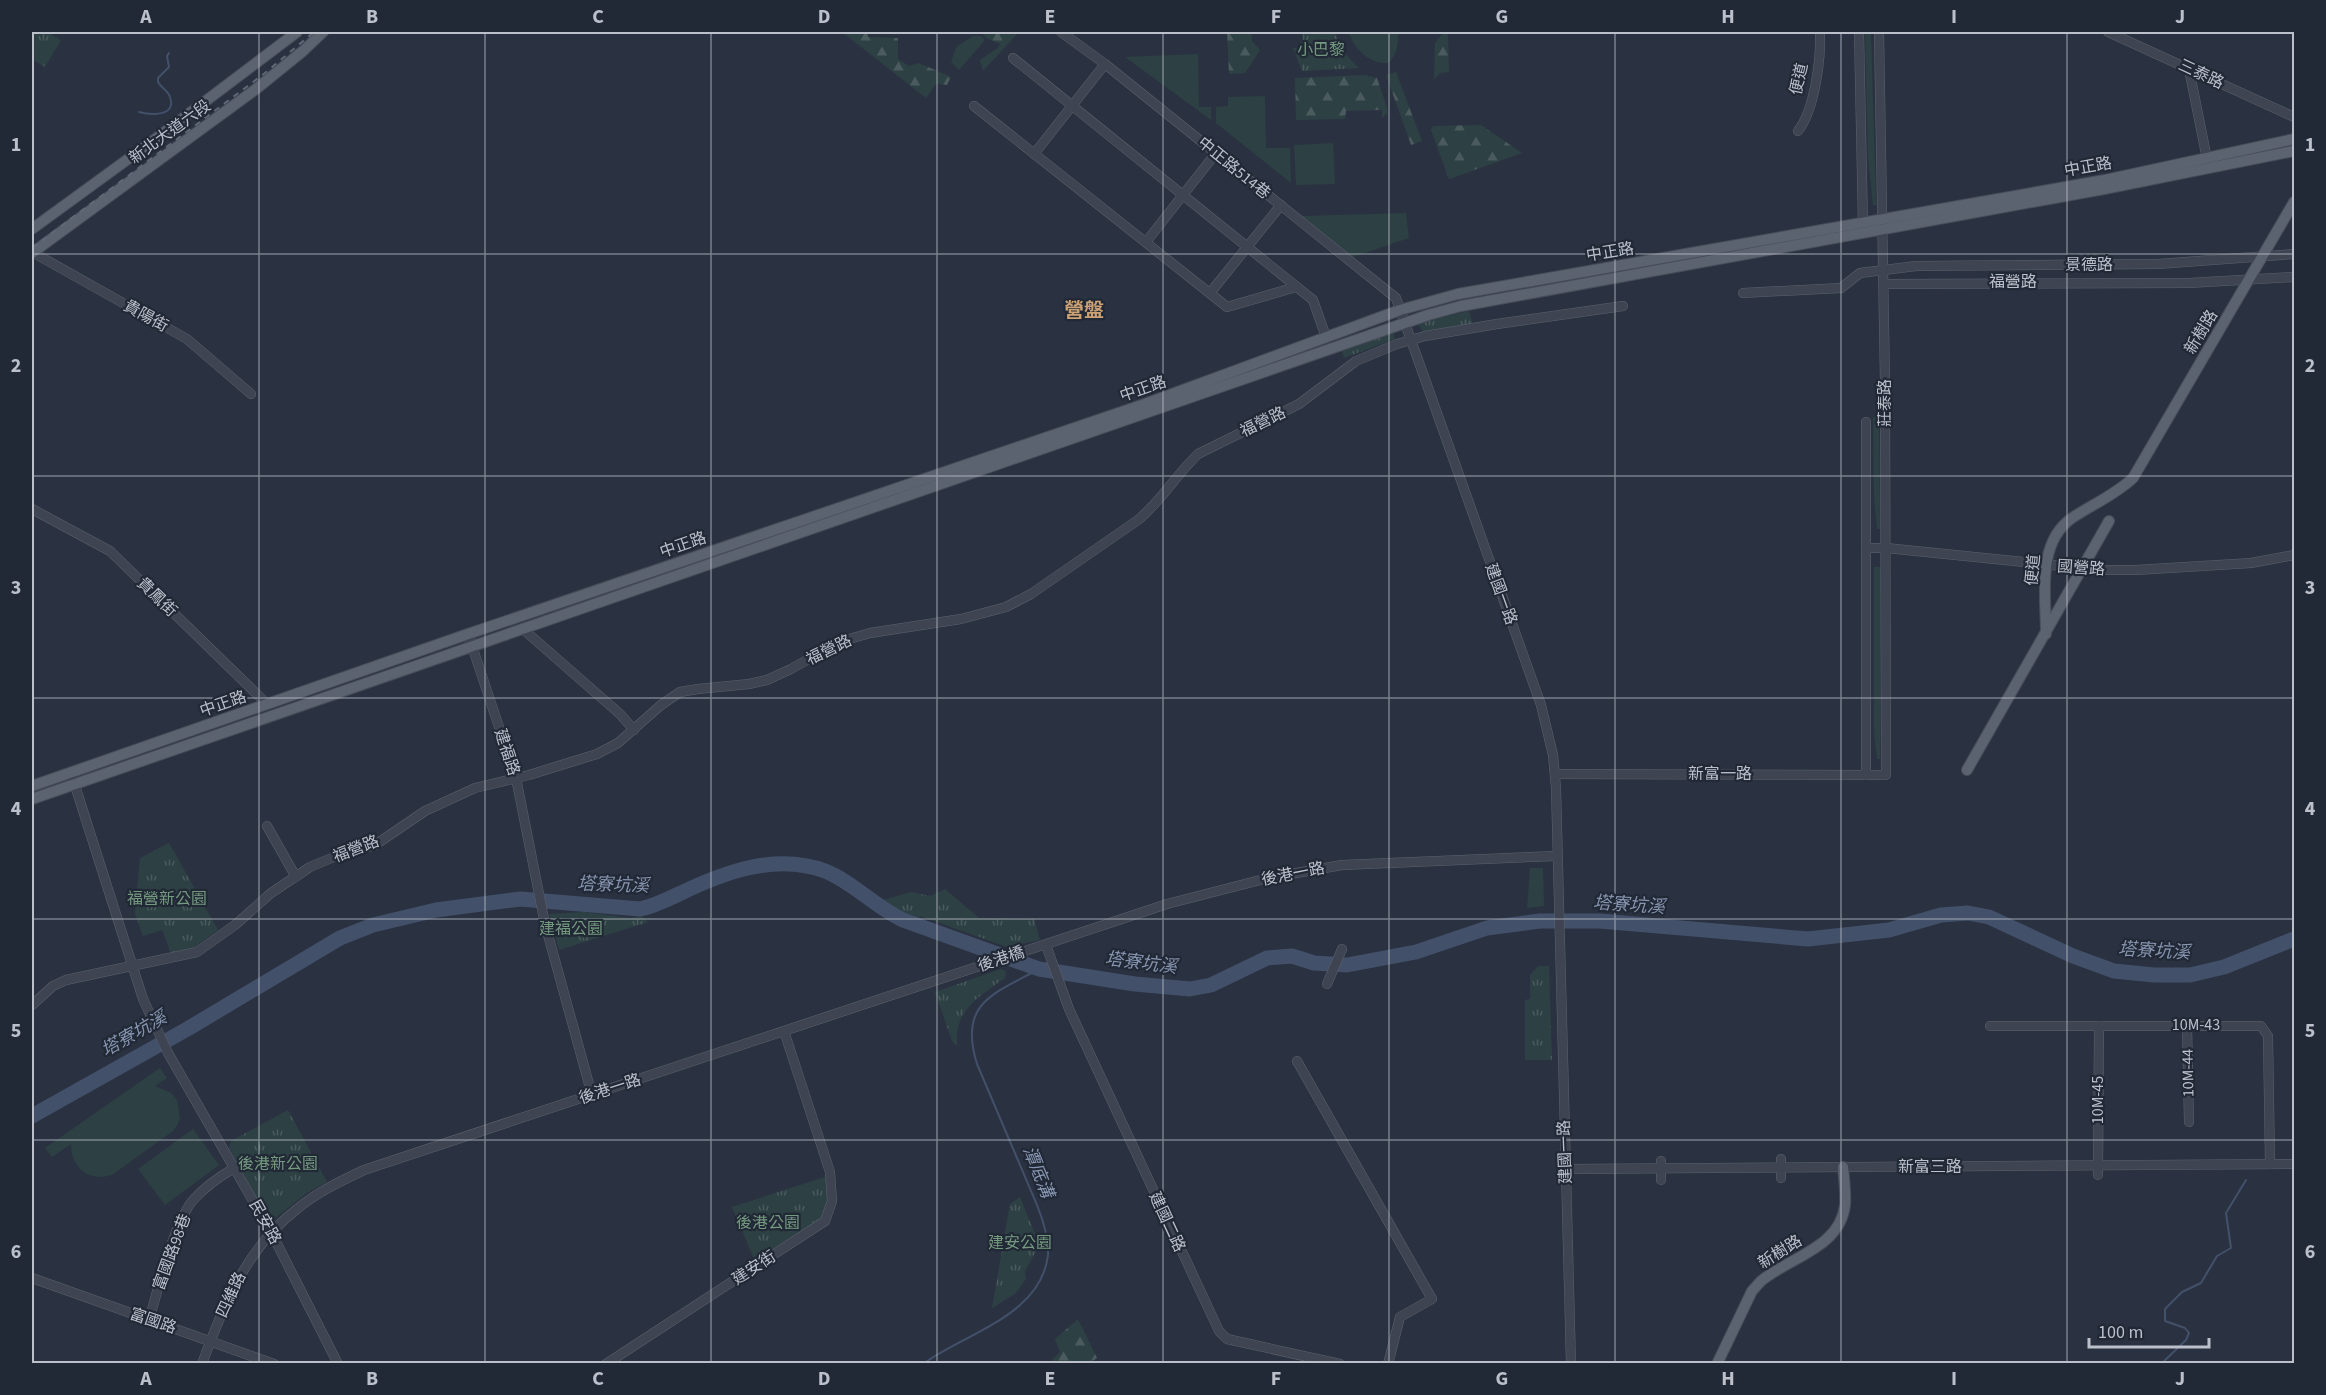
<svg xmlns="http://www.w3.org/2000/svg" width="2326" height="1395" viewBox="0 0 2326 1395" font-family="'Source Sans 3','Noto Sans TC',sans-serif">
	<defs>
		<pattern id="forest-firs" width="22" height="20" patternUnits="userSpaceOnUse" patternTransform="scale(1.5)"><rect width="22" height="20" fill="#2d4043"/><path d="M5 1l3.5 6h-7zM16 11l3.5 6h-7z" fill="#4a5a5d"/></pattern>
		<pattern id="park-tufts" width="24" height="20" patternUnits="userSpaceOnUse" patternTransform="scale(1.5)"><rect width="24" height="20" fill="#2d4043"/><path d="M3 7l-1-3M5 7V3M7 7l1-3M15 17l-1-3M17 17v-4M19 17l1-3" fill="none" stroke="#4a5a5d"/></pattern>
	</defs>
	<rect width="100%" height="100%" fill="#2a3241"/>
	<g fill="#2d4043">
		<path d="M 1349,32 L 1398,32 C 1398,44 1398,54 1388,63 C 1369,64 1354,49 1349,32 Z"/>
		<path d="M 1865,32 L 1871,32 L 1876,205 L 1873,205 L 1868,157 Z"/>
		<path d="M 973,36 L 982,36 L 985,40 L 959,70 L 951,62 L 956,47 Z"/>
		<path d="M 1198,54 L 1199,107 L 1211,107 L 1211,120 L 1125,57 Z"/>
		<path d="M 1265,96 L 1266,148 L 1290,148 L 1291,183 L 1216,123 L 1216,107 L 1228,106 L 1228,97 Z"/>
		<path d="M 1333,143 L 1335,184 L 1296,185 L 1294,145 Z"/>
		<path d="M 1406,213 L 1409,238 L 1353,257 L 1302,216 Z"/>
		<path d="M 1873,417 L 1879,417 L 1880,529 L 1877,529 L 1874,498 Z"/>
		<path d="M 1874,567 L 1881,567 L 1880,759 L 1877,759 L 1874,733 Z"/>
		<path d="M 1530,868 L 1543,868 L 1544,906 L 1527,908 Z"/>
		<path d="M 160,1068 L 167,1078 L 155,1086 L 171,1093 L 177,1100 L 180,1118 L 178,1124 L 173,1131 L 112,1175 C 89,1182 71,1168 71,1144 L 52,1157 L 45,1148 Z"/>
		<path d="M 193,1129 L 219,1165 L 165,1205 L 138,1169 Z"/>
	</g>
	<g fill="url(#forest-firs)">
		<path d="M 842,32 L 868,32 L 868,37 L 898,38 L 898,59 L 909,66 L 919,63 L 951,77 L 947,85 L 936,84 L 926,98 Z"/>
		<path d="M 982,32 L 1013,32 L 1017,34 L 983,71 L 980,60 L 998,48 L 1000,44 L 986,38 Z"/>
		<path d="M 1227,32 L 1251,32 L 1252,41 L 1260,50 L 1245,73 L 1229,74 Z"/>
		<path d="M 1444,32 L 1448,32 L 1449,72 L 1440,73 L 1434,79 L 1435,43 Z"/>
		<path d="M 1396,72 L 1422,141 L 1411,145 L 1386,75 Z"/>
		<path d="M 1365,75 L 1377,78 L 1387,108 L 1387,113 L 1382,118 L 1382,110 L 1346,111 L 1345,119 L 1296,120 L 1295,78 Z"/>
		<path d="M 1481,125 L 1522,153 L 1449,179 L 1431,130 L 1433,126 Z"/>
		<path d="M 1078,1319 L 1097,1358 L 1090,1363 L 1054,1363 L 1052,1360 L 1060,1352 L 1055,1339 Z"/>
	</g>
	<g fill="url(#park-tufts)">
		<path d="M 32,32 L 47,32 L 61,40 L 45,67 L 32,59 Z"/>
		<path d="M 1302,32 L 1335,32 L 1342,51 L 1359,68 L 1302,71 L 1293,48 L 1299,48 L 1303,40 Z"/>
		<path d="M 1469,311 L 1473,325 L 1424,333 L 1417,323 Z"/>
		<path d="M 1393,332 L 1395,339 L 1344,358 L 1342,351 Z"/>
		<path d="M 169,843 L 218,930 L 193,948 L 171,953 L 162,930 L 143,936 L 135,914 L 140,858 Z"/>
		<path d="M 945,889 L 979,918 L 1034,919 L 1040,940 L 1007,947 L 920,916 L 917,923 L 901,917 L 876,902 L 911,892 L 930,896 Z"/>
		<path d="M 584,912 L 630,918 L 642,916 L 648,922 L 559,950 L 549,914 Z"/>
		<path d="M 1538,966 L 1549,966 L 1552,1060 L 1525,1060 L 1525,1000 L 1530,999 L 1530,975 Z"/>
		<path d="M 1001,969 L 1006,971 L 1005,978 C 979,997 954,1009 957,1046 L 952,1041 L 935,992 Z"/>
		<path d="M 288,1110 L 327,1182 L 308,1192 L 274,1219 L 266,1214 L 229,1148 L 231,1141 Z"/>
		<path d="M 828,1176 C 830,1191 829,1204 822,1218 L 755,1261 L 732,1207 Z"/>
		<path d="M 1020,1197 L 1035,1234 L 1038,1248 L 1025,1271 L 1026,1279 L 1016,1293 L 992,1308 L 1010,1204 Z"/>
	</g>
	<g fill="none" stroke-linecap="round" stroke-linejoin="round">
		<g stroke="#43506a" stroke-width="2">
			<path d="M 139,112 C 150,115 177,117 170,97 C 168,90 161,88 158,82 L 158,78 L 169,67 L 167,56 L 169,53"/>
			<path d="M 923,1364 C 965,1333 1041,1316 1048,1255 C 1049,1238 1043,1220 1037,1205 L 977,1064 C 958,1003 993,994 1039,969"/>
			<path d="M 2161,1364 L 2186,1340 L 2189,1333 L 2185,1328 L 2165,1321 L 2165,1309 L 2182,1292 L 2201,1283 L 2217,1256 L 2231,1248 L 2226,1213 L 2246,1180"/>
		</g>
		<path stroke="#43506a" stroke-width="15" d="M 32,1116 L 189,1028 L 340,938 L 373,925 L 436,910 L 520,899 L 640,909 C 655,906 665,900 679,894 C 724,872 775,853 825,871 C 853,882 875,907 903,920 L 1039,969 L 1135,984 L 1190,989 L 1211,985 L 1267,958 L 1292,956 L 1314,963 L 1347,965 L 1416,952 L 1487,928 L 1540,921 L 1600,921 L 1808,939 L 1889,930 L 1941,915 L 1968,913 L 1989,917 L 2073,956 L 2114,971 L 2154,975 L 2190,975 L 2224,967 L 2294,939"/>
		<defs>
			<g id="minor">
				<path d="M 1061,32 L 1105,64 L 1396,298 L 1541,705 L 1553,755 L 1556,788 L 1571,1364"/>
				<path d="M 1859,32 L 1863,227"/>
				<path d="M 2108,32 L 2294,117"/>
				<path d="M 1013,58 L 1313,300 L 1326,337"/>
				<path d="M 2189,69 L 2207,159"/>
				<path d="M 974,106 L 1227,307 L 1296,287"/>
				<path d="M 1798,131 C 1815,109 1821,59 1820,32"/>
				<path d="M 1034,154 L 1105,64"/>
				<path d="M 1146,242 L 1216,153"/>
				<path d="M 32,252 L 187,339 L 251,394"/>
				<path d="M 1884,284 L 2189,283 L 2294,277"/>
				<path d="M 1210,293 L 1281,205"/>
				<path d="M 1743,293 L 1841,288 L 1860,273 L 1916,266 L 2158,264 L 2294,254"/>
				<path d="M 1866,422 L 1866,775"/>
				<path d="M 32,509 L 110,551 L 267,704"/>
				<path d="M 1867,548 L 1886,548 L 2102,570 L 2136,570 L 2251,563 L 2294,555"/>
				<path d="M 524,630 L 620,714 L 634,730"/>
				<path d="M 468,634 L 516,778 L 545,924 L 592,1095"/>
				<path d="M 71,773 L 143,999 L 168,1053 L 271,1232 L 338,1364"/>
				<path d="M 1555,774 L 1886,775 L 1885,383 L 1879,32"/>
				<path d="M 267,826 L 296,877"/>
				<path d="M 1046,945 L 1069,1009 L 1219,1331 L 1227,1339 L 1340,1364"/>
				<path d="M 1327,984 L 1342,949"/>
				<path d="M 32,1005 L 53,986 L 66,980 L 197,952 L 235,925 L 271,893 L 310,867 L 334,857 L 375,845 L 425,811 L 475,788 L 529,775 L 597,754 L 618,743 L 661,705 L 680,692 L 698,689 L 749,684 L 767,680 L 791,669 L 839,642 L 870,633 L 961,619 L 1006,607 L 1031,594 L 1138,520 C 1161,501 1176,475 1198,454 L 1299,404 L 1356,361 L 1397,344 L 1425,336 L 1497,324 L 1623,306"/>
				<path d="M 2187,1025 L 2189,1122"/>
				<path d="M 1990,1026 L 2261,1026 L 2268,1036 L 2270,1164"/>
				<path d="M 1297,1061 L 1432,1299 L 1400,1317 L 1388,1364"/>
				<path d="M 1781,1159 L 1781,1178"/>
				<path d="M 1661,1161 L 1661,1180"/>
				<path d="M 1566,1169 L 2294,1164"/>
				<path d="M 2098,1175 L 2099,1026"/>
				<path d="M 32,1278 L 274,1364"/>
				<path d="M 149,1320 C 158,1290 174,1221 194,1199 C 206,1186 219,1177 234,1168"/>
				<path d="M 202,1364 C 223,1306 247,1247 297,1209 C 317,1192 341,1181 364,1170 L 1167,904 L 1268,878 L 1342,865 L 1556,856"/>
				<path d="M 606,1364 L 825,1221 L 832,1201 L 830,1172 L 784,1031"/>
			</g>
			<g id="major">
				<path d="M 32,229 L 150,143 L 297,32"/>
				<path d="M 32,253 L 256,89 L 303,51 L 323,32"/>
				<path d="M 2046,634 C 2046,596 2036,543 2072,518 C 2093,504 2115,495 2133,478 L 2294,202"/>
				<path d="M 1967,770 L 2109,521"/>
				<path d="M 32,786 L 468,634 L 1145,404 L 1400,310 L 1458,294 L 2105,180 L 2294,139"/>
				<path d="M 32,799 L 1428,315 L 1461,306 L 2104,189 L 2294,151"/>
				<path d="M 1717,1364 L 1752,1291 L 1761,1281 C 1790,1257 1840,1248 1845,1205 C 1846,1193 1844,1179 1843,1167"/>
			</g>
		</defs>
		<use href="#minor" stroke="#5c626e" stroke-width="10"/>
		<use href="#major" stroke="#474d5a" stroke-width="12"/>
		<use href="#minor" stroke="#3e4451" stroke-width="9"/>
		<use href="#major" stroke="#5c6370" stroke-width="10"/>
		<path stroke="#606877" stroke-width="2" stroke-dasharray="6 6" stroke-linecap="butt" d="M 32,248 L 265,73 L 314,32"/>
	</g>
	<path fill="none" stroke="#bbc0cb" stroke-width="1.5" stroke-opacity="0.55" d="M 259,32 L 259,1364M 485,32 L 485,1364M 711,32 L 711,1364M 937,32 L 937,1364M 1163,32 L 1163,1364M 1389,32 L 1389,1364M 1615,32 L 1615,1364M 1841,32 L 1841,1364M 2067,32 L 2067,1364M 32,254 L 2294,254M 32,476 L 2294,476M 32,698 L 2294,698M 32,919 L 2294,919M 32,1140 L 2294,1140"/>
	<g text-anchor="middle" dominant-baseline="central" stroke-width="4.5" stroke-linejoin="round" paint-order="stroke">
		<g font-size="16" fill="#74997f" stroke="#222936">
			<text x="1321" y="50">小巴黎</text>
			<text x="167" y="899">福營新公園</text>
			<text x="571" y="929">建福公園</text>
			<text x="278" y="1164">後港新公園</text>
			<text x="768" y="1223">後港公園</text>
			<text x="1020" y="1243">建安公園</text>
		</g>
		<g font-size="16" fill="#bbc0cb" stroke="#222936">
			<text transform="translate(2201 74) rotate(25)">三泰路</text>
			<text transform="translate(1799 79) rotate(-78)">便道</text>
			<text transform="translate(170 132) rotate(-36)">新北大道六段</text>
			<text transform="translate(2088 167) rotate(-10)">中正路</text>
			<text transform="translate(1234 168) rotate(39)">中正路514巷</text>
			<text transform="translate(1610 252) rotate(-9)">中正路</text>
			<text x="2089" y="265">景德路</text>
			<text x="2013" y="282">福營路</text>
			<text transform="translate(146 316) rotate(29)">貴陽街</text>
			<text transform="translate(2201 332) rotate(-59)">新樹路</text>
			<text transform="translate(1143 389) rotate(-19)">中正路</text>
			<text transform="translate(1885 403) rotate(-90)">莊泰路</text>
			<text transform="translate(1263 422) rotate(-26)">福營路</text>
			<text transform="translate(683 545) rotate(-19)">中正路</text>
			<text transform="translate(2081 568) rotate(4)">國營路</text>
			<text transform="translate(2033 570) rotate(-85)">便道</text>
			<text transform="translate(1501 594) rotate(70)">建國一路</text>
			<text transform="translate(157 597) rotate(44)">貴鳳街</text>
			<text transform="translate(829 650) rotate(-26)">福營路</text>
			<text transform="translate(223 704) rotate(-19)">中正路</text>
			<text transform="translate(507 752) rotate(72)">建福路</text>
			<text x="1720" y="774">新富一路</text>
			<text transform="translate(356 849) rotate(-21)">福營路</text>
			<text transform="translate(1293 874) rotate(-11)">後港一路</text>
			<text transform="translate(1001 959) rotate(-18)">後港橋</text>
			<text x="2196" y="1025">10M-43</text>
			<text transform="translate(2188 1073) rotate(-91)">10M-44</text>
			<text transform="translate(610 1089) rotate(-18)">後港一路</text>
			<text transform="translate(2098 1100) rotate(-90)">10M-45</text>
			<text transform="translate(1565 1152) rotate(-92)">建國一路</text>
			<text x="1930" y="1167">新富三路</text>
			<text transform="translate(265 1222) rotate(61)">民安路</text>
			<text transform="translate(1167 1222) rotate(65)">建國二路</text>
			<text transform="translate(172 1252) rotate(-70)">富國路98巷</text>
			<text transform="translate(1780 1252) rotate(-32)">新樹路</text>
			<text transform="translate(754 1268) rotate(-33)">建安街</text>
			<text transform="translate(231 1295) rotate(-65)">四維路</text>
			<text transform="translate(153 1321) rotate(19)">富國路</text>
		</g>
		<g font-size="18" font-style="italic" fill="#8694af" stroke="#222936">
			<text transform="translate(613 885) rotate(2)">塔寮坑溪</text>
			<text transform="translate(1629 905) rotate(4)">塔寮坑溪</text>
			<text transform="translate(2154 951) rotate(3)">塔寮坑溪</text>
			<text transform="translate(1141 963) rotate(7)">塔寮坑溪</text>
			<text transform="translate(134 1034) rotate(-30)">塔寮坑溪</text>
			<text transform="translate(1038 1172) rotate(68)">潭底溝</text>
		</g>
		<g font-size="20" font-weight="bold" fill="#cca174" stroke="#222936">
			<text x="1084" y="311">營盤</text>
		</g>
	</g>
	<rect width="2326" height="1395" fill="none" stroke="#222936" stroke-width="66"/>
	<path d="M2089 1338v9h120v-9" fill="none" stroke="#bbc0cb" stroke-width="3"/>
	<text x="2098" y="1338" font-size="18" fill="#bbc0cb" stroke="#222936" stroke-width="4.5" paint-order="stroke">100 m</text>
	<rect x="33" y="33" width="2260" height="1329" fill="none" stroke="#bbc0cb" stroke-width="2"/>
	<g font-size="20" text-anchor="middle" font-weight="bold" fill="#bbc0cb">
		<text x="146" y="23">A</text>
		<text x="372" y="23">B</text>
		<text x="598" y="23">C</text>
		<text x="824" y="23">D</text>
		<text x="1050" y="23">E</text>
		<text x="1276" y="23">F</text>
		<text x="1502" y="23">G</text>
		<text x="1728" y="23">H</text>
		<text x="1954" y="23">I</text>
		<text x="2180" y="23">J</text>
		<text x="16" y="151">1</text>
		<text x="2310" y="151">1</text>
		<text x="16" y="372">2</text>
		<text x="2310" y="372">2</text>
		<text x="16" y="594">3</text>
		<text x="2310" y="594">3</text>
		<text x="16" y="815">4</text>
		<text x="2310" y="815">4</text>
		<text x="16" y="1037">5</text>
		<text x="2310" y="1037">5</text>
		<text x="16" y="1258">6</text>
		<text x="2310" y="1258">6</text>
		<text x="146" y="1385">A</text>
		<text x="372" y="1385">B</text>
		<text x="598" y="1385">C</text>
		<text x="824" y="1385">D</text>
		<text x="1050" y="1385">E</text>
		<text x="1276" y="1385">F</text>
		<text x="1502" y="1385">G</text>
		<text x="1728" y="1385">H</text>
		<text x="1954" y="1385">I</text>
		<text x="2180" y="1385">J</text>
	</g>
</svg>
